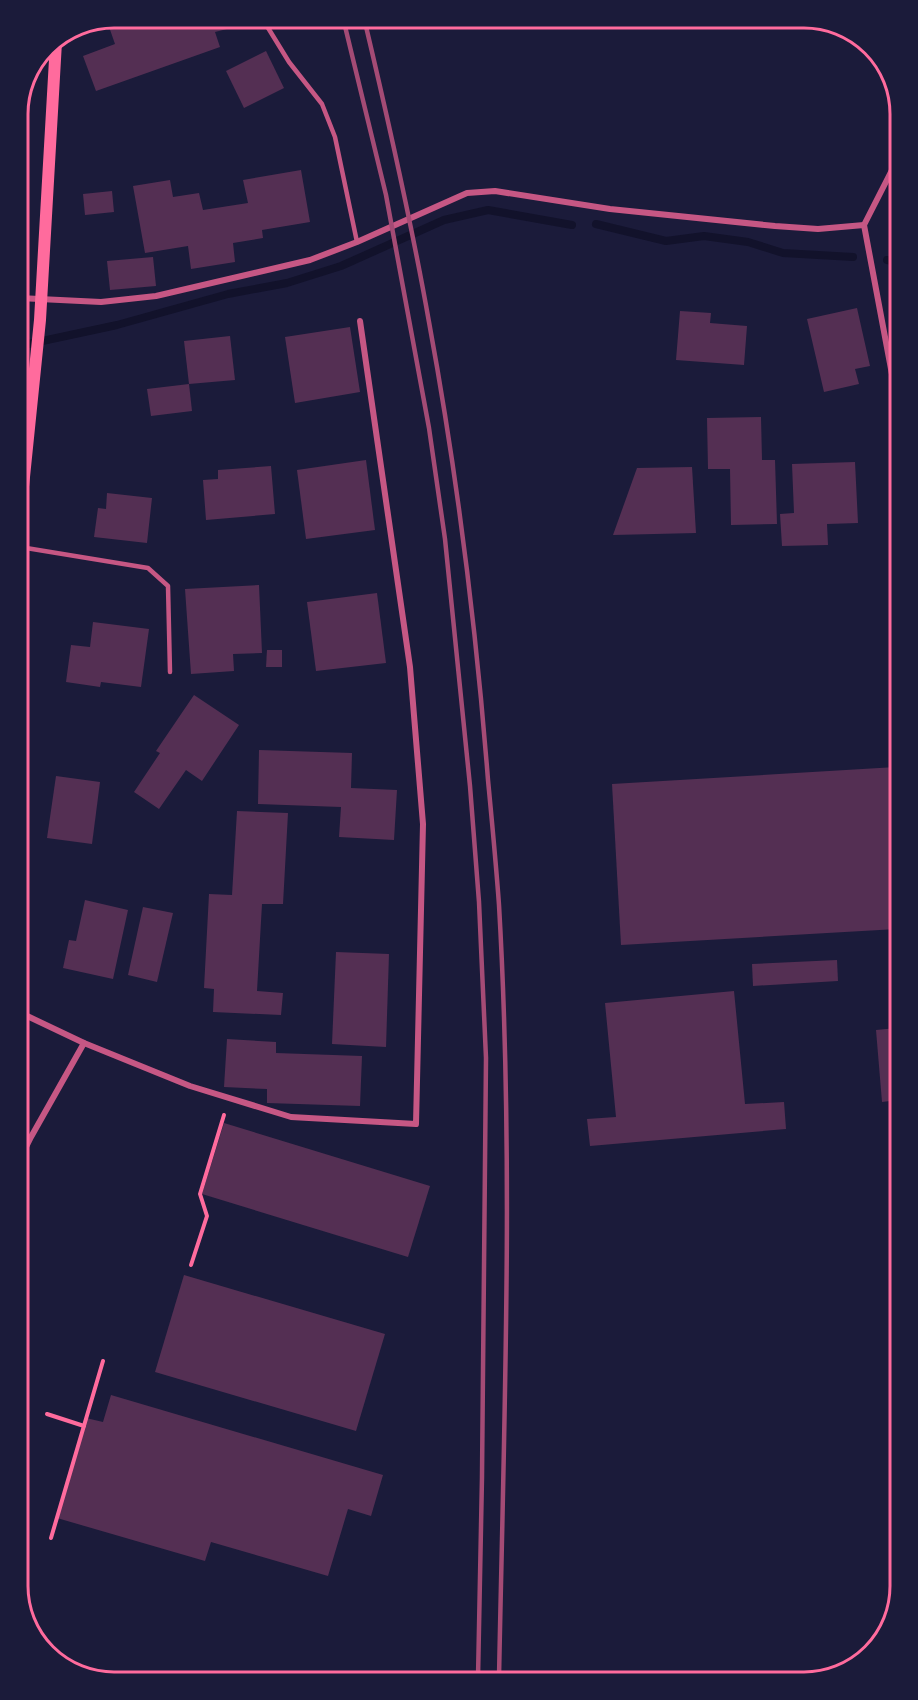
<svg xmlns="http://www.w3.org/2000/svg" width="918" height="1700" viewBox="0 0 918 1700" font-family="'Space Grotesk',sans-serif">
	<rect width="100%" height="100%" fill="#1b1b3a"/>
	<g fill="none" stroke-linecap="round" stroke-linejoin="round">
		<g stroke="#12122b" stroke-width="8">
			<path d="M 596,224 L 666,241 L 704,236 L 748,242 L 783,253 L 853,257"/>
			<path d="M 887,260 L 893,261"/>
			<path d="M 19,346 L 117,325 L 228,294 L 287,283 L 341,266 L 444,220 L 488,210 L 572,225"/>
		</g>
	</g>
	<g fill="#542f53">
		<path d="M 115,18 L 191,18 L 193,22 L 206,18 L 241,18 L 243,25 L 215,32 L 220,47 L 96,91 L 83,56 L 115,44 L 107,21 Z"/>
		<path d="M 266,51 L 284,88 L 244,108 L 226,71 Z"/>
		<path d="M 301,170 L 310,222 L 262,230 L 263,238 L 233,243 L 235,262 L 191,269 L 188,246 L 145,253 L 133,186 L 170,180 L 173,197 L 199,193 L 203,210 L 248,203 L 243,180 Z"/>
		<path d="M 112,191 L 114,212 L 85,215 L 83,194 Z"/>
		<path d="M 153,257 L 156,286 L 110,290 L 107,261 Z"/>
		<path d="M 857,308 L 870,366 L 855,369 L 859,384 L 824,392 L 807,319 Z"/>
		<path d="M 680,311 L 711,313 L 710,323 L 747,326 L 744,365 L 676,360 Z"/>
		<path d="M 350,327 L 360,392 L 295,403 L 285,337 Z"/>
		<path d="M 230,336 L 235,380 L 189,384 L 184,341 Z"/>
		<path d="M 189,384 L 192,411 L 151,416 L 147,389 Z"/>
		<path d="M 761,417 L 762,460 L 775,460 L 777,524 L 731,525 L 730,469 L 708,469 L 707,418 Z"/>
		<path d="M 366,460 L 375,530 L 306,539 L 297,470 Z"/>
		<path d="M 855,462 L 858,523 L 827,524 L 828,545 L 782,546 L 780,514 L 794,513 L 792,464 Z"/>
		<path d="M 271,466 L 275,514 L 206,520 L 203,480 L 218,479 L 218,470 Z"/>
		<path d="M 692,467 L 696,533 L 613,535 L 637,468 Z"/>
		<path d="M 107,493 L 152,498 L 147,543 L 94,537 L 98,508 L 106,509 Z"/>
		<path d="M 259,585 L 262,653 L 233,654 L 234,671 L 191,674 L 185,589 Z"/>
		<path d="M 377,593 L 386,663 L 316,671 L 307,602 Z"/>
		<path d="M 93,622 L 149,629 L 141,687 L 101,682 L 100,687 L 66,682 L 71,645 L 90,647 Z"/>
		<path d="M 267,650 L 282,650 L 282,667 L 266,667 Z"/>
		<path d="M 194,695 L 239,725 L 202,781 L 186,770 L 159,809 L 134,792 L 160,753 L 156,751 Z"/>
		<path d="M 259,750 L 352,753 L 351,788 L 397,790 L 394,840 L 339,837 L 341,807 L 258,804 Z"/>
		<path d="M 896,767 L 897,929 L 621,945 L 612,784 Z"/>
		<path d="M 56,776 L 100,782 L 92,844 L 47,838 Z"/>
		<path d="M 237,811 L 288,813 L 283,904 L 262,904 L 257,991 L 283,993 L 281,1015 L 213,1012 L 214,989 L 204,988 L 209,894 L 232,895 Z"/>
		<path d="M 85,900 L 128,910 L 113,979 L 63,968 L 69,940 L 76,941 Z"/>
		<path d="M 143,907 L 173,913 L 157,982 L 128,975 Z"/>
		<path d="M 336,952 L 389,954 L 386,1047 L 332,1044 Z"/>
		<path d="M 837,960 L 838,981 L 753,986 L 752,964 Z"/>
		<path d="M 734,991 L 745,1104 L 784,1102 L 786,1129 L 590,1146 L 587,1119 L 616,1117 L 605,1003 Z"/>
		<path d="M 897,1028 L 898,1100 L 882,1102 L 876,1030 Z"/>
		<path d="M 227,1039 L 276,1042 L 276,1053 L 362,1056 L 360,1106 L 267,1103 L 267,1089 L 224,1087 Z"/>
		<path d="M 224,1123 L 430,1186 L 408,1257 L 202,1194 Z"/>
		<path d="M 184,1275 L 385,1334 L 356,1431 L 155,1372 Z"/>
		<path d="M 111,1395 L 383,1475 L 371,1516 L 348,1509 L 328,1576 L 211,1542 L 205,1561 L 57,1518 L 86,1418 L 103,1422 Z"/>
	</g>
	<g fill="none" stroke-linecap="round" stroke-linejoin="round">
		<g stroke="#ff6b9d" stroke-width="4">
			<path d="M 19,201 L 25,93"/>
			<path d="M 191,1265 L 207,1216 L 200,1194 L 224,1115"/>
			<path d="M 47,1414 L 84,1426"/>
			<path d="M 51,1538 L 103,1361"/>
		</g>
		<g stroke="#c65784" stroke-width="4.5">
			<path d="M 262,18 L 289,62 L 322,104 L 335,137 L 357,242"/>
			<path d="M 20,547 L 148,568 L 168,586 L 170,672"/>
		</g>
		<g stroke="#c65784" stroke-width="6">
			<path d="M 864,225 L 894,385"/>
			<path d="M 864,225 L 893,168"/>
			<path d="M 19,298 L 101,302 L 156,296 L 310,260 L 357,242 L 467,193 L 495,191 L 610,209 L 775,226 L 818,229 L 864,225"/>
			<path d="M 23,1014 L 84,1043 L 190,1086 L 291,1117 L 416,1124 L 423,824 L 410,667 L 360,321"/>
			<path d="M 23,1153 L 31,1137 L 84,1043"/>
		</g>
		<path stroke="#ff6b9d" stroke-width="12" d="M 20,516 L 40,320 L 56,42"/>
		<g stroke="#a44b75" stroke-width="4.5">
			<path d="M 343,18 L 386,195 L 429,428 L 445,539 L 470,786 L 479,902 L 486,1058 L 482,1477 L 478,1678"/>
			<path d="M 364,18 C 388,119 411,220 429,322 C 457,474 476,626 488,780 C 492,822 496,863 499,905 C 514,1162 504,1421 499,1678"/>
		</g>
	</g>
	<path d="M0 0H918V1700H0ZM114 28H804A86 86 0 0 1 890 114V1586A86 86 0 0 1 804 1672H114A86 86 0 0 1 28 1586V114A86 86 0 0 1 114 28Z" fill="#1b1b3a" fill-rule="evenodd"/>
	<path fill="none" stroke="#ff6b9d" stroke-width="3" d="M114 28H804A86 86 0 0 1 890 114V1586A86 86 0 0 1 804 1672H114A86 86 0 0 1 28 1586V114A86 86 0 0 1 114 28Z"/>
</svg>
